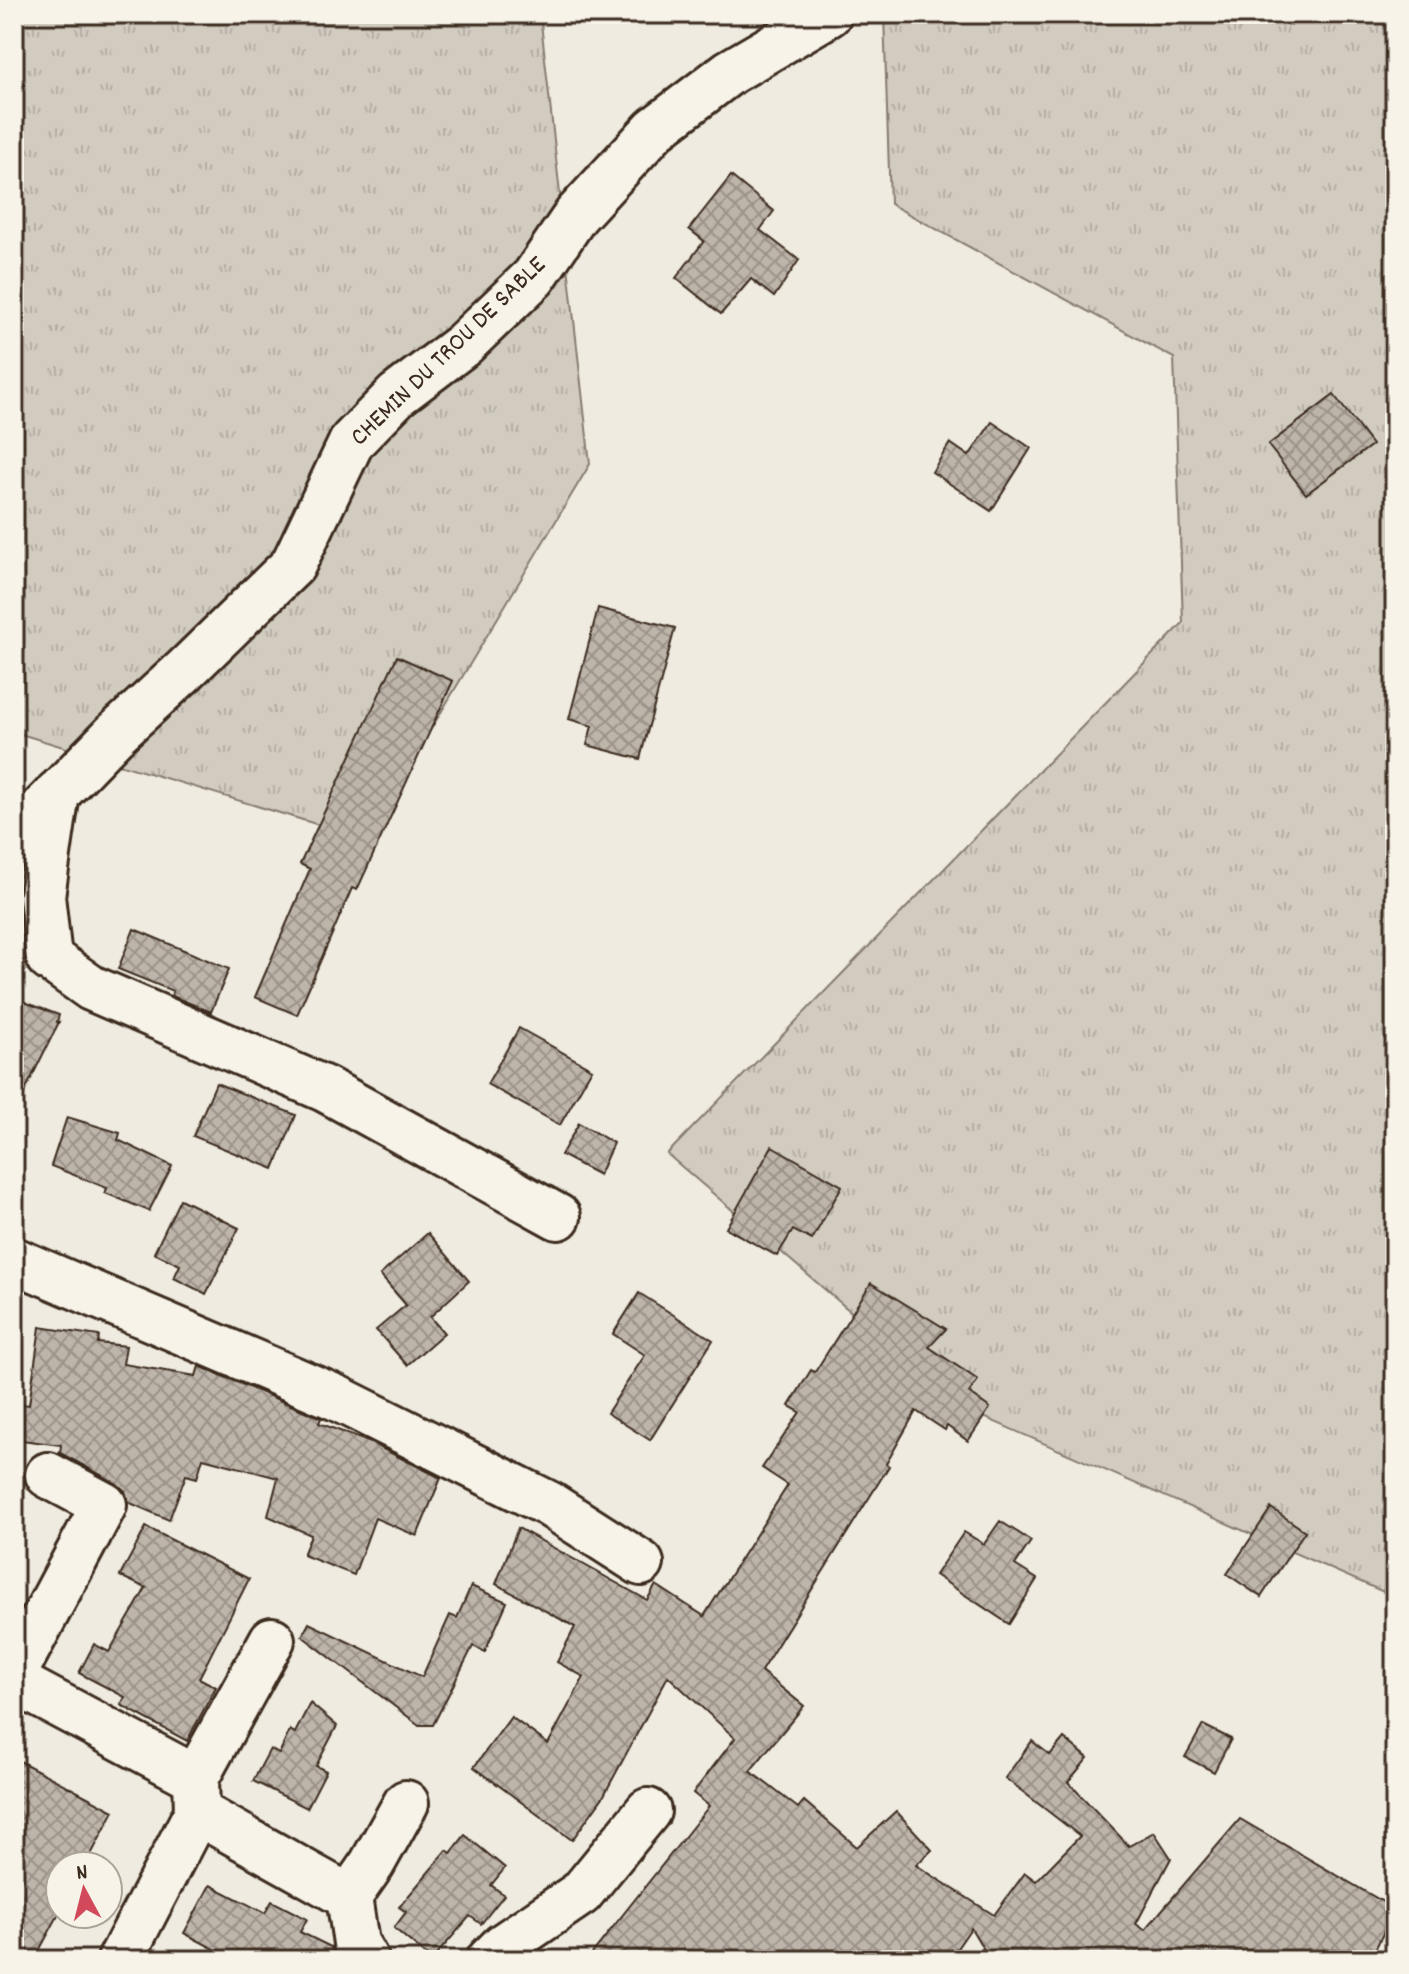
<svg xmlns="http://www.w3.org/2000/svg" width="1409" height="1974" viewBox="0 0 1409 1974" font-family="Dekko,sans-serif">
	<defs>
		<pattern id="grass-tufts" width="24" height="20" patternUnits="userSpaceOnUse" patternTransform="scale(2)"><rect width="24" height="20" fill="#d1cbc0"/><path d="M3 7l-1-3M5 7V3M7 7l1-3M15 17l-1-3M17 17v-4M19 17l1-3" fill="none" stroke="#b4aea5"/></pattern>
		<pattern id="building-cross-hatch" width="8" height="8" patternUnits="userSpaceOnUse" patternTransform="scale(2)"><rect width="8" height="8" fill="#bdb5aa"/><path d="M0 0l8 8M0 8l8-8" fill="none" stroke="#9b938a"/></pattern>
	</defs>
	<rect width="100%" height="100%" fill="#efebe0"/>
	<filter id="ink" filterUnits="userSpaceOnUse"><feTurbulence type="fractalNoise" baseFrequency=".0125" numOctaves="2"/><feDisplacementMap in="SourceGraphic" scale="16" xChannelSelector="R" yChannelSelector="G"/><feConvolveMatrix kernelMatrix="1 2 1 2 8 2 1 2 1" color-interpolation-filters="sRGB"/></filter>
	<g filter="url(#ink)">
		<g fill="url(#grass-tufts)" stroke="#867a6f" stroke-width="2">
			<path d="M 14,14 L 540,14 L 590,464 L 365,839 L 14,732 Z"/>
			<path d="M 884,14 L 1395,14 L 1395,1597 L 963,1408 L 667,1154 L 1183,623 L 1174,358 L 890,204 Z"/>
		</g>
		<g fill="url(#building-cross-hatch)" stroke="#3b2a1e" stroke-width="2">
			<path d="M 731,176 L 774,211 L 760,230 L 799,260 L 774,297 L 751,279 L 721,314 L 676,278 L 704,241 L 689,229 Z"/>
			<path d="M 1334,395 L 1372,445 L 1306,494 L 1268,445 Z"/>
			<path d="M 992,422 L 1031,448 L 991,511 L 932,472 L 950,443 L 969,456 Z"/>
			<path d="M 598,608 L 675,628 L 640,759 L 587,745 L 592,726 L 569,719 Z"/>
			<path d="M 397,656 L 453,681 L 357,890 L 352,888 L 297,1015 L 255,997 L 310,869 L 300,864 Z"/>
			<path d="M 134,929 L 229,969 L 211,1012 L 172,996 L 173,991 L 118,969 Z"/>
			<path d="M 14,998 L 59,1015 L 57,1022 L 59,1022 L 14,1113 Z"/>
			<path d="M 519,1028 L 592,1069 L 560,1125 L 487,1084 Z"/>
			<path d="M 216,1083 L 296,1115 L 274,1169 L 193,1136 Z"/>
			<path d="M 67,1117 L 120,1133 L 118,1140 L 172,1166 L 149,1211 L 105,1193 L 107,1188 L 51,1166 Z"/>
			<path d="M 579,1123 L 613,1143 L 599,1175 L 561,1155 Z"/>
			<path d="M 772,1146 L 842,1186 L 812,1240 L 793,1230 L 777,1256 L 726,1228 Z"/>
			<path d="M 180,1199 L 239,1228 L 206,1294 L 174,1278 L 180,1265 L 154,1253 Z"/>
			<path d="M 428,1233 L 469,1281 L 430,1317 L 444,1333 L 407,1365 L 376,1330 L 406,1305 L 380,1275 Z"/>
			<path d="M 871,1283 L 946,1329 L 929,1347 L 978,1380 L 969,1393 L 990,1408 L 968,1441 L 947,1426 L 945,1430 L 916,1411 L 886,1464 L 889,1466 L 761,1671 L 804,1706 L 750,1771 L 798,1808 L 804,1801 L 857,1847 L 896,1811 L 932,1850 L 916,1865 L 994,1915 L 1025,1873 L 1036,1881 L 1080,1836 L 1005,1778 L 1032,1741 L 1050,1755 L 1064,1738 L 1088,1758 L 1068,1782 L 1129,1846 L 1154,1832 L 1171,1858 L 1136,1924 L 1145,1930 L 1240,1819 L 1395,1909 L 1370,1960 L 990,1960 L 971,1928 L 949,1960 L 587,1960 L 709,1806 L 693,1793 L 735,1738 L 668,1676 L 603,1797 L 572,1840 L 474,1767 L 511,1717 L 548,1744 L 584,1677 L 557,1662 L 575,1627 L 496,1584 L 518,1528 L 647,1600 L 656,1585 L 704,1616 L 788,1485 L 762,1468 L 800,1412 L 789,1406 L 811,1370 L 815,1372 Z"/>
			<path d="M 639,1293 L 713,1340 L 650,1440 L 607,1413 L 645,1355 L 613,1334 Z"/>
			<path d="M 40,1327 L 99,1336 L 98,1343 L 126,1346 L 123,1364 L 196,1376 L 199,1366 L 321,1418 L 319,1423 L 371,1443 L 441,1478 L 417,1536 L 375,1518 L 354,1575 L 303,1555 L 311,1535 L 268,1516 L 278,1478 L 203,1458 L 197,1478 L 186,1475 L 169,1520 L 128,1502 L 125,1491 L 116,1483 L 60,1453 L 61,1445 L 14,1439 L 14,1403 L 29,1405 Z"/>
			<path d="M 1271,1508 L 1305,1531 L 1261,1597 L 1227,1574 Z"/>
			<path d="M 1000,1521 L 1031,1541 L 1015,1565 L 1037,1579 L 1009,1624 L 935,1575 L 964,1532 L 984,1544 Z"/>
			<path d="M 146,1527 L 249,1579 L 199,1678 L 216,1687 L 187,1741 L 121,1705 L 125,1697 L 79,1673 L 94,1644 L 109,1652 L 146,1588 L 120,1576 Z"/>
			<path d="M 471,1586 L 507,1602 L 485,1652 L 473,1646 L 433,1725 L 419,1725 L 302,1636 L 309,1623 L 422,1677 L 450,1615 L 457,1618 Z"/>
			<path d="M 310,1703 L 337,1726 L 316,1766 L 326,1771 L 307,1808 L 253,1781 L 270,1749 L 279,1754 L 290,1730 L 295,1733 Z"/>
			<path d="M 1203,1725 L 1231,1739 L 1214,1772 L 1185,1757 Z"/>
			<path d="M 14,1758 L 114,1811 L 85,1866 L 60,1866 L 60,1912 L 34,1960 L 14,1960 Z"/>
			<path d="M 465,1835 L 505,1868 L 491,1885 L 504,1895 L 481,1924 L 470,1916 L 432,1960 L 394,1928 L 406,1912 L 399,1907 L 447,1850 L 451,1853 Z"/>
			<path d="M 210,1885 L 265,1913 L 272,1901 L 307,1919 L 300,1932 L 331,1947 L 337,1960 L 235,1960 L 184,1933 Z"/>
		</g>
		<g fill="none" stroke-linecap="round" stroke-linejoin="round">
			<defs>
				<g id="minor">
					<path d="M 57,793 L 42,896 L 49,958 L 91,988 L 325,1089 L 558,1217"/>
					<path d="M 14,838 L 114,735 L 185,670 L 293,565 L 352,441 L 397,395 L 463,345 L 534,277 L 576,215 L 655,129 L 730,72 L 829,14"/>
					<path d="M 14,1260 L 337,1398 L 549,1504 L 641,1563"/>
					<path d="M 14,1674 L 104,1505 L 48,1475"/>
					<path d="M 14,1681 L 196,1778"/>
					<path d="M 197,1812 L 349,1897"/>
					<path d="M 120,1960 L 197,1812 L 196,1778 L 272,1640"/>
					<path d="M 366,1960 L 356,1943 L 349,1897 L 372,1864 L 406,1803"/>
					<path d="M 489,1960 L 503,1946 L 581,1893 L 648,1811"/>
				</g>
			</defs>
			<use href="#minor" stroke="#3b2a1e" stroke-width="50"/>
			<use href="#minor" stroke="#f7f3e8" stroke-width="44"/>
		</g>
	</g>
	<g text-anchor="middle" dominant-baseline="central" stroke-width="7" stroke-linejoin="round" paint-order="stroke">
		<g font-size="26" fill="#3b2a1e" stroke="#f7f3e8">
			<text transform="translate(449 352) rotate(-44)">CHEMIN DU TROU DE SABLE</text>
		</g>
	</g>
	<rect width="1409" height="1974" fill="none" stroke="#f7f3e8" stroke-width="48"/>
	<rect x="24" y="24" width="1361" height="1926" fill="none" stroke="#3b2a1e" stroke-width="3" filter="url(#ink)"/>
	<g transform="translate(84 1890) rotate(353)"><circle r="38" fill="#f7f3e8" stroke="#aca397" stroke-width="2"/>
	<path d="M0-6L14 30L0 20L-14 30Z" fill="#d1495b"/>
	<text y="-12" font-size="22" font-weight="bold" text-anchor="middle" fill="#3b2a1e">N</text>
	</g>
</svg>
